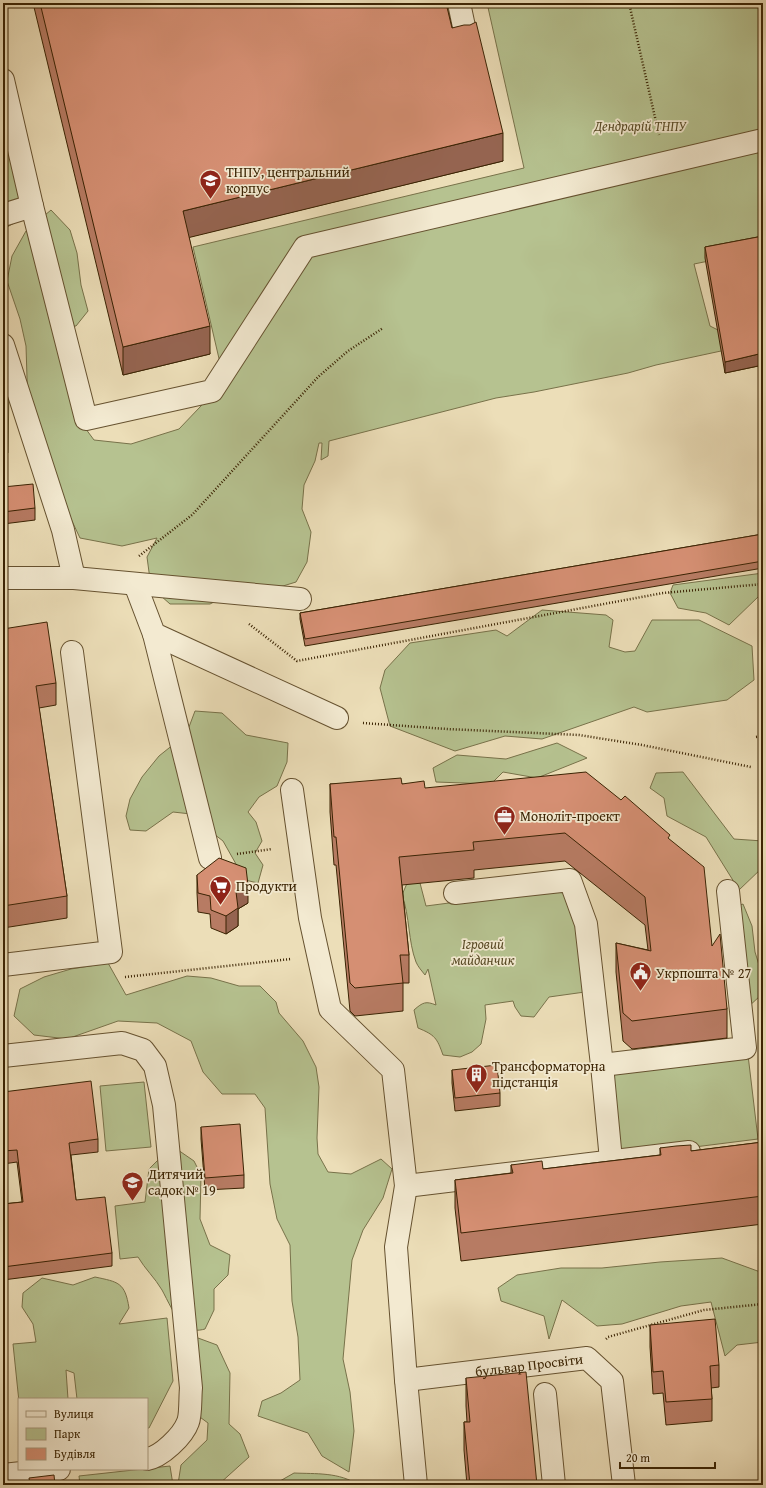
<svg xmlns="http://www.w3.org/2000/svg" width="766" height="1488" viewBox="0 0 766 1488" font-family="'Gentium Book Plus',serif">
	<rect width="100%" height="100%" fill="#ecdeb8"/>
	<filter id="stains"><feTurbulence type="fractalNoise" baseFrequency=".005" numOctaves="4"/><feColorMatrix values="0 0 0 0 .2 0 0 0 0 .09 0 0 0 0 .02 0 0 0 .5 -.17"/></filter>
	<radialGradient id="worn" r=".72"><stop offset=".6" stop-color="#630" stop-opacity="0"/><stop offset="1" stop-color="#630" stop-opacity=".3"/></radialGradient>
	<g fill="#b6c290" stroke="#78724a">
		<path d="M 487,3 L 763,3 L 763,250 L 694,264 L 710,326 L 742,342 L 721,351 L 656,365 L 628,373 L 534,392 L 496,398 L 329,441 L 328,456 L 321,460 L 322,443 L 319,443 L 315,461 L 304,485 L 302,509 L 311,532 L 307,562 L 296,582 L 283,586 L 230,594 L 210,604 L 170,604 L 151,587 L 147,557 L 157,538 L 122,546 L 80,538 L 62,500 L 28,409 L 26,346 L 20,319 L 7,281 L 12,256 L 26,231 L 51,210 L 70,230 L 77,253 L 81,285 L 88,311 L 76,326 L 56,327 L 77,417 L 94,440 L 131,444 L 179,429 L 221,385 L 224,380 L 193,247 L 524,168 Z"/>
		<path d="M 3,121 L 26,217 L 3,229 Z"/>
		<path d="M 3,369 L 9,385 L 8,453 L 3,455 Z"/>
		<path d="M 763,573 L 763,596 L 759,596 L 729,625 L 706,613 L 678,608 L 670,593 L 673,585 Z"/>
		<path d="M 542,610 L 606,615 L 613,620 L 609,647 L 625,652 L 635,651 L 652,620 L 699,620 L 752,646 L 754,680 L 727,700 L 647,712 L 634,707 L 542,739 L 505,736 L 455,751 L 390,726 L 380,688 L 385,670 L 410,643 L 496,630 L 507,636 Z"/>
		<path d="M 195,711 L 222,713 L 246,735 L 288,743 L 287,762 L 277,786 L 259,797 L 248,812 L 256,822 L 262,841 L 255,853 L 263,865 L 258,883 L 245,880 L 223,841 L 205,827 L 191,814 L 173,812 L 146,831 L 130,830 L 126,816 L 130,799 L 142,777 L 159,756 L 179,740 L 189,727 Z"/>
		<path d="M 557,743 L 587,758 L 537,778 L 503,772 L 491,784 L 436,782 L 433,768 L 457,755 L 506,759 Z"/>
		<path d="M 683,772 L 734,839 L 763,841 L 763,867 L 739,890 L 706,837 L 667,816 L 664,798 L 650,788 L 656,773 Z"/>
		<path d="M 408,881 L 420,883 L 426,906 L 564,888 L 579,925 L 592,991 L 549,997 L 534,1017 L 521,1016 L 515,1007 L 513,1001 L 485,1005 L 486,1019 L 481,1044 L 472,1052 L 460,1057 L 443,1055 C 437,1038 435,1035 418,1028 L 414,1010 C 423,1002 426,1001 436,1005 L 428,969 L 425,975 C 422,971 418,967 416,962 C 408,941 410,917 402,895 Z"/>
		<path d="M 743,904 L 752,926 L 755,952 L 763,978 L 760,996 L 747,1008 L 729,909 Z"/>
		<path d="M 108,963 L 126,995 L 187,976 L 211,978 L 239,986 L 260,986 L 276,1002 L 279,1013 L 303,1041 L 316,1067 L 319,1087 L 317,1138 L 318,1154 L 328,1172 L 351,1174 L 381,1159 L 392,1169 L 383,1198 L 363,1230 L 352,1260 L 343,1359 L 350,1392 L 354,1431 L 349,1472 L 322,1456 L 308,1433 L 258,1416 L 262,1401 L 281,1393 L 300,1380 L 298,1337 L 292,1301 L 290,1245 L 277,1219 L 270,1184 L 265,1108 L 255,1094 L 222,1094 L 203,1072 L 191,1041 L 157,1023 L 118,1021 L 67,1039 L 34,1035 L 14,1016 L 20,989 L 44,977 L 71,969 Z"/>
		<path d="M 748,1055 L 758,1139 L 615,1157 L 608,1068 Z"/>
		<path d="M 144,1082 L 151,1147 L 106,1151 L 100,1086 Z"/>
		<path d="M 178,1150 L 194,1161 L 201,1175 L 200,1219 L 210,1245 L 230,1255 L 228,1275 L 214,1289 L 214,1310 L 205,1329 C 198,1331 191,1331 185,1326 C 176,1320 167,1299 162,1290 C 155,1278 145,1269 138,1257 L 120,1259 L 115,1206 L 145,1202 L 149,1169 L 166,1152 Z"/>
		<path d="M 722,1258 L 763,1273 L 763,1342 L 737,1345 L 725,1356 L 711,1302 L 681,1306 L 622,1324 L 597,1326 L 562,1300 L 549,1339 L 544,1316 L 501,1301 L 498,1288 L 517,1275 L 561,1268 L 602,1268 L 660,1262 Z"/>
		<path d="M 95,1277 C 118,1282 125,1282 129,1308 L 119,1324 L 167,1318 L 173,1381 L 149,1428 L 147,1428 L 147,1399 L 77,1399 L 74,1373 L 66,1370 L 68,1399 L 19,1399 L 19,1402 L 13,1344 L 36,1342 L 33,1324 L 22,1307 L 23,1293 L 42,1278 L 73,1285 Z"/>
		<path d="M 198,1338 L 217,1345 L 230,1373 L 229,1424 L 240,1434 L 249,1457 L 218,1485 L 180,1485 L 178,1484 L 181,1465 L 207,1440 L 208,1423 L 193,1412 L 181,1393 L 178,1370 L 183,1348 Z"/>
		<path d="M 170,1466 L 173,1485 L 80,1485 L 79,1476 Z"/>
		<path d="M 294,1473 C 315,1474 340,1472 358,1485 L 273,1485 Z"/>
	</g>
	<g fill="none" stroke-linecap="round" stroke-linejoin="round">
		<defs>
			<g id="minor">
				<path d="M 459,3 L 467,41"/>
				<path d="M 3,80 L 32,206 L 86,419 L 212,391 L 305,247 L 763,140"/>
				<path d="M 3,215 L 32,206"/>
				<path d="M 3,345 L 63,530 L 74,578"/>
				<path d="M 3,578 L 74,578 L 300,599"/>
				<path d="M 135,584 L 154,634 L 337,718"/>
				<path d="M 154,634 L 210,858"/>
				<path d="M 292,790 L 310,918 L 330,1009 L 393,1070 L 406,1186 L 396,1247 L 406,1380 L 416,1485"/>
				<path d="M 455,893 L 570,880 L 586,924 L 602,1065 L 611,1160"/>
				<path d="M 3,965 L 111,952 L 72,652"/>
				<path d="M 3,1056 L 122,1043 L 143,1050 L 155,1066 L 164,1105 L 191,1388 C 190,1396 191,1415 188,1422 C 183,1436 161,1457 147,1459"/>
				<path d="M 602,1065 L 745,1048 L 728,891"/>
				<path d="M 406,1186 L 689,1152"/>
				<path id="s1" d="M 406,1380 L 587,1358 L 612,1381 L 624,1485"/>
				<path d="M 545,1394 L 554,1485"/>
				<path d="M 3,1475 L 59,1469"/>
			</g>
		</defs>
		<use href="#minor" stroke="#665230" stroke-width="24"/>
		<g stroke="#3a2303" stroke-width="2.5" stroke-dasharray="1 2" stroke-linecap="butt">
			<path d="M 629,3 L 659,135"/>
			<path d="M 139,556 L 192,515 L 318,377 L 348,351 L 383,328"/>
			<path d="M 249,624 L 297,661 L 663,593 L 763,584"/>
			<path d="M 363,723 L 447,729 L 579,735 L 642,745 L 751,767"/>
			<path d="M 756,737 L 763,736"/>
			<path d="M 237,854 L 272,849"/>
			<path d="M 125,977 L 291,959"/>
			<path d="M 606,1339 L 608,1337 L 704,1310 L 763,1304"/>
		</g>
		<use href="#minor" stroke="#f3ead1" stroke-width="22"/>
	</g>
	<g fill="#b77b63" stroke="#3a2303">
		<path d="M 33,3 L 446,3 L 452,28 L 503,161 L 189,237 L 210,354 L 123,375 Z"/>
		<path d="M 763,236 L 763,365 L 725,373 L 705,258 L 705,247 Z"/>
		<path d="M 3,487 L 35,508 L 35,520 L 3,524 Z"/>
		<path d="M 763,534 L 763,568 L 305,646 L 300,619 L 300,613 Z"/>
		<path d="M 3,629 L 56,683 L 56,705 L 39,708 L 67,896 L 67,918 L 3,928 Z"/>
		<path d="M 330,784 L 402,784 L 670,840 L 712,946 L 727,1009 L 727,1038 L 632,1049 L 623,1041 L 616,972 L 616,943 L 648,950 L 645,925 L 565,861 L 474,870 L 474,878 L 402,885 L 409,955 L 409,983 L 403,983 L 403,1011 L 355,1016 L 350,1011 L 336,865 L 334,865 L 330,812 Z"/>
		<path d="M 197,875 L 248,903 L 238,909 L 238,926 L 226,934 L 211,928 L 210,914 L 198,912 L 197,893 Z"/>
		<path d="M 452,1070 L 500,1093 L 500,1106 L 455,1111 L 452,1083 Z"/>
		<path d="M 3,1092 L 98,1139 L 98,1152 L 71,1155 L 76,1200 L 112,1253 L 112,1266 L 3,1280 L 3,1204 L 22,1202 L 17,1162 L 3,1164 Z"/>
		<path d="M 201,1127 L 244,1175 L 244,1188 L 205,1190 L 201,1139 Z"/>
		<path d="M 763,1142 L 763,1224 L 461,1261 L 455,1208 L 455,1180 L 511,1173 L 511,1165 L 543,1169 L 660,1155 L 660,1148 L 691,1151 Z"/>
		<path d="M 650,1325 L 719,1365 L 719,1387 L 711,1388 L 712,1399 L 712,1421 L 666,1425 L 663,1393 L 653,1394 L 650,1347 Z"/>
		<path d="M 466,1378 L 537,1485 L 467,1485 L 464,1450 L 464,1422 L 467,1422 L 466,1406 Z"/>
	</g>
	<g fill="#956450" stroke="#3a2303">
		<path d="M 503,133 L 503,161 L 183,239 L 183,211 Z"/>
		<path d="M 210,326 L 210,354 L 123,375 L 123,347 Z"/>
		<path d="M 763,353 L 763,365 L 725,373 L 725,362 Z"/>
		<path d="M 248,885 L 248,903 L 238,909 L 238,926 L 226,934 L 226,916 L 236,892 Z"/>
	</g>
	<g fill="#d58f73" stroke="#3a2303">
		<path d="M 40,3 L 446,3 L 452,28 L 464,25 L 470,25 L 476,22 L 503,133 L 183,211 L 210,326 L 123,347 Z"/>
		<path d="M 763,236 L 763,353 L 725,362 L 705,247 Z"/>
		<path d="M 33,484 L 35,508 L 3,512 L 3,487 Z"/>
		<path d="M 763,534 L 763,561 L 305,639 L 300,613 Z"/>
		<path d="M 47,622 L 56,683 L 36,686 L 67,896 L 3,906 L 3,629 Z"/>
		<path d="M 586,772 L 621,800 L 625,796 L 670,835 L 668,838 L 704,867 L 712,946 L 720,934 L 727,1009 L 632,1021 L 623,1013 L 616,943 L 651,951 L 645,897 L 565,833 L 473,842 L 474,850 L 399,857 L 409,955 L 400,955 L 403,983 L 355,988 L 350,983 L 336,837 L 334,837 L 330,784 L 401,778 L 402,784 L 424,781 L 425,788 Z"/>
		<path d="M 219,858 L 246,868 L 248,885 L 236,892 L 238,908 L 226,916 L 211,910 L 210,896 L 198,893 L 197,875 Z"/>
		<path d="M 497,1065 L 500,1093 L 455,1098 L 452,1070 Z"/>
		<path d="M 91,1081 L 98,1139 L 69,1143 L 76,1200 L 105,1197 L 112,1253 L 3,1267 L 3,1204 L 23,1202 L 17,1150 L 3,1151 L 3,1092 Z"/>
		<path d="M 240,1124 L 244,1175 L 205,1178 L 201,1127 Z"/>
		<path d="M 763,1142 L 763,1196 L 461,1233 L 455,1180 L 513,1173 L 511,1165 L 542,1161 L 543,1169 L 661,1155 L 660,1148 L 676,1146 L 691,1145 L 691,1151 Z"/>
		<path d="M 715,1319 L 719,1365 L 710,1366 L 712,1399 L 666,1402 L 663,1371 L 653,1372 L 650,1325 Z"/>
		<path d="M 526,1372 L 537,1485 L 470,1485 L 464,1422 L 470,1422 L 466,1378 Z"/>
		<path d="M 54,1475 L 55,1485 L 30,1485 L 29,1478 Z"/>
	</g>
	<defs>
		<symbol id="university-pin" viewBox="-11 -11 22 30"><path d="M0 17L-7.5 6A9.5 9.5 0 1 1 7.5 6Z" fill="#8f2418" stroke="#f3ead1"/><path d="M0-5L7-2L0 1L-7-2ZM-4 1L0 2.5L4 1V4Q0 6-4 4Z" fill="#fff"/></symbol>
		<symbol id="office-pin" viewBox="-11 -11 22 30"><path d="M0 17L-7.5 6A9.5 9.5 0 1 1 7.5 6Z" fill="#8f2418" stroke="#f3ead1"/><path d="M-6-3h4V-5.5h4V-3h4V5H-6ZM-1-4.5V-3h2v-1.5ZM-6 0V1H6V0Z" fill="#fff"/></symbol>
		<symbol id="supermarket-pin" viewBox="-11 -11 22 30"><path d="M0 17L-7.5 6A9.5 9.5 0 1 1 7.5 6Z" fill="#8f2418" stroke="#f3ead1"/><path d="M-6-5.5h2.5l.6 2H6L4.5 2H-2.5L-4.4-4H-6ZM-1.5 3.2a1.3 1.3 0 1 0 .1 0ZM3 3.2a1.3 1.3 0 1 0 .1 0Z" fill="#fff"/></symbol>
		<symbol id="civic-pin" viewBox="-11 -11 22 30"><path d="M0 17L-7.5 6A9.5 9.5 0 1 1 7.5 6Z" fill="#8f2418" stroke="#f3ead1"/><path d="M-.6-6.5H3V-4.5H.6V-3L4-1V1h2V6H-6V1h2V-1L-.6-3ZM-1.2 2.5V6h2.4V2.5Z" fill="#fff"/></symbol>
		<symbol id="building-pin" viewBox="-11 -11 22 30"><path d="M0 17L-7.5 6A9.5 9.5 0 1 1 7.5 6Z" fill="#8f2418" stroke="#f3ead1"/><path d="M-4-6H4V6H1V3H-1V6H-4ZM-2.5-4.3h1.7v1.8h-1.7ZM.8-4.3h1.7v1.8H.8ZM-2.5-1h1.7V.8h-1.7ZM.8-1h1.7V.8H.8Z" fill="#fff"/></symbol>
		<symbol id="school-pin" viewBox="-11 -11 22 30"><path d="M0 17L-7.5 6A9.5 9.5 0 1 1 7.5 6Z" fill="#8f2418" stroke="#f3ead1"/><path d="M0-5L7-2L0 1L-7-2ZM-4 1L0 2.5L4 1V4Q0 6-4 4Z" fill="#fff"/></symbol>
	</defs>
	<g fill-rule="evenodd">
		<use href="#university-pin" x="198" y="168" width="25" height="34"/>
		<use href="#office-pin" x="492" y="804" width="25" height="34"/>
		<use href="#supermarket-pin" x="208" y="874" width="25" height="34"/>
		<use href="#civic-pin" x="628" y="960" width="25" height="34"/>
		<use href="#building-pin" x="464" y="1062" width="25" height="34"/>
		<use href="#school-pin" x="120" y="1170" width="25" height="34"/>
	</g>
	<g text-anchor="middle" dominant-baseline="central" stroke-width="3.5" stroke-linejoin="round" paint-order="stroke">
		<g font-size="14" font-style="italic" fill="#594b26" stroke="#f3ead1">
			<text x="640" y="126">Дендрарій ТНПУ</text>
			<text x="483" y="944">Ігровий<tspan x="483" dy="16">майданчик</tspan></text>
		</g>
		<g font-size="14" fill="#3a2303" stroke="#f3ead1" text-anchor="start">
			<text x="226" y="172">ТНПУ, центральний<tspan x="226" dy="16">корпус</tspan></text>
			<text x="520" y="816">Моноліт-проект</text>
			<text x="236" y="886">Продукти</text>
			<text x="656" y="973">Укрпошта № 27</text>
			<text x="492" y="1066">Трансформаторна<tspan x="492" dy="16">підстанція</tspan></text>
			<text x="148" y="1174">Дитячий<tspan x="148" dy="16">садок № 19</tspan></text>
		</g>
		<g font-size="14" fill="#3a2303" stroke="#f3ead1">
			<text stroke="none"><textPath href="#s1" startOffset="124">бульвар Просвіти</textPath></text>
		</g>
	</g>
	<rect width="766" height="1488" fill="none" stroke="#ecdeb8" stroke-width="16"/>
	<rect x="4" y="4" width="758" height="1480" fill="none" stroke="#3a2303" stroke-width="2"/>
	<rect x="8" y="8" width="750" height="1472" fill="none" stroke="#3a2303"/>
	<rect x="18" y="1398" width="130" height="72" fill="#f3ead1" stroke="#a99a7f"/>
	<rect x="26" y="1411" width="20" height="6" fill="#f3ead1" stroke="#a99a7f"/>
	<text x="54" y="1418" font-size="12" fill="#3a2303">Вулиця</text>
	<rect x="26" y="1428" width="20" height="12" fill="#b6c290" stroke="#a99a7f"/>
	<text x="54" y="1438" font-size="12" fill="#3a2303">Парк</text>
	<rect x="26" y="1448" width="20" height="12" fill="#d58f73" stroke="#a99a7f"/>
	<text x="54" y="1458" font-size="12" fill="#3a2303">Будівля</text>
	<path d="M620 1462v6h95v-6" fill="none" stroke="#3a2303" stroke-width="2"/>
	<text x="626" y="1462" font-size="12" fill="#3a2303" stroke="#f3ead1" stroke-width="3" paint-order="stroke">20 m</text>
	<rect width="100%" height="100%" filter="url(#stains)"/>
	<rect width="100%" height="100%" fill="url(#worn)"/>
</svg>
